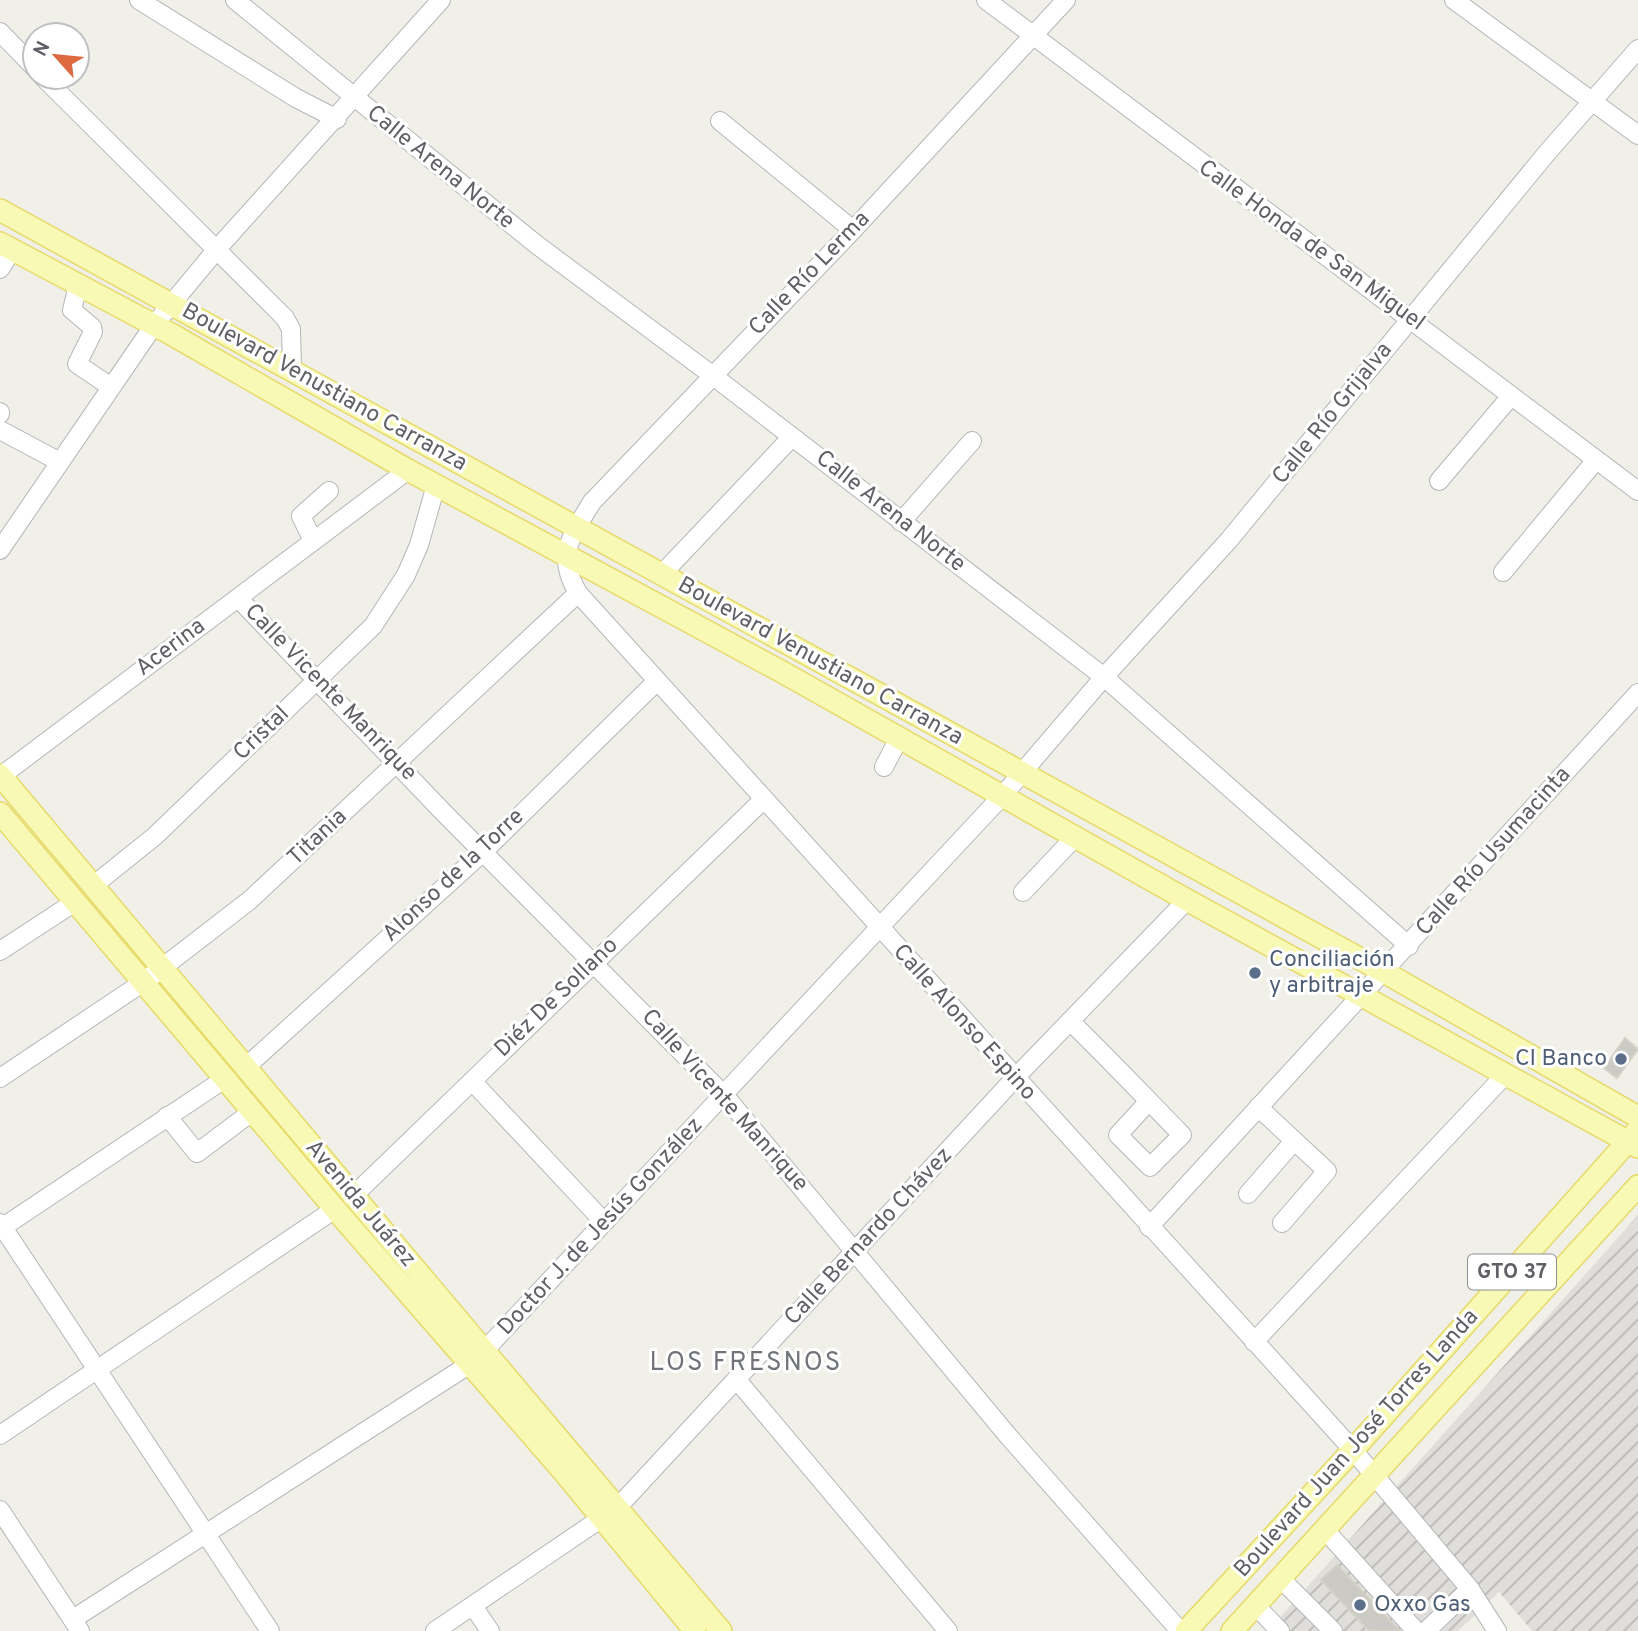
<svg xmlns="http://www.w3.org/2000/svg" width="1638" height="1631" viewBox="0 0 1638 1631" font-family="Overpass,sans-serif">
	<defs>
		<pattern id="industrial-furrows" width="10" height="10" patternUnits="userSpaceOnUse" patternTransform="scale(1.75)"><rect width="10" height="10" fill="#dfdeda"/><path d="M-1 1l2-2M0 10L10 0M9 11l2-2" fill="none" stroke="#b8b7b5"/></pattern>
	</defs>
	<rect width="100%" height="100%" fill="#f0efe8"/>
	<path fill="url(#industrial-furrows)" d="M 1638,1215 L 1638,1631 L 1532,1631 L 1499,1592 L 1458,1631 L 1268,1631 Z"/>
	<g fill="#cccac4" stroke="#d4d2c6" stroke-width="2">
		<path d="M 1625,1038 L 1638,1049 L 1617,1078 L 1604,1068 Z"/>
		<path d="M 1337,1565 L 1400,1631 L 1369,1631 L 1321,1580 Z"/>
	</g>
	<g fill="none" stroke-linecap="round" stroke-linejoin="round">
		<defs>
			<g id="minor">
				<path d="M 139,0 L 296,98 L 337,119"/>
				<path d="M 235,0 L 537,245 L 712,375 L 1104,677 L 1409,946"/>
				<path d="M 986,0 L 1638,491"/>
				<path d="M 1066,0 L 853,230 L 592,502 C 571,537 555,555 578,593 L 1353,1450 L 1470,1589 L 1497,1631"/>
				<path d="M 1454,0 L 1638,135"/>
				<path d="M 0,32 L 35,68"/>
				<path d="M 43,77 L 285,318 L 291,329 L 292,369"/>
				<path d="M 720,121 L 853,230"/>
				<path d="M 0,269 L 12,250"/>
				<path d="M 78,285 L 72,310 L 92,327 L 93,332 L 77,364 L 111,387"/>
				<path d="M 0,412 L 0,414"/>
				<path d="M 0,430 L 60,462"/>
				<path d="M 1439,481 L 1511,396"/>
				<path d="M 901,522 L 972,441"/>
				<path d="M 313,541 L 301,516 L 329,491"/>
				<path d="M 0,550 L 154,325 L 217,249 L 441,0"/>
				<path d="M 1503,572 L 1596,460"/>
				<path d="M 662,574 L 792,437"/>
				<path d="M 238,598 L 444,813 L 725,1096 L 1009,1437 L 1180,1631"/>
				<path d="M 884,767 L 899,738"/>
				<path d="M 1,776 L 408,470"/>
				<path d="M 94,885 L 155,836 L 373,626 L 406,575 L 419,545 L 436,485"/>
				<path d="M 1023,892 L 1075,837"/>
				<path d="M 0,951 L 75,902"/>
				<path d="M 1070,1021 C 1108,1058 1145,1097 1182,1135 L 1150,1167 L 1118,1135 L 1149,1101"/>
				<path d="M 247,1066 L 483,852 L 657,681"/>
				<path d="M 0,1078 L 145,981 L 250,900 L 578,593"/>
				<path d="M 472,1081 L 604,1222"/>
				<path d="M 1258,1107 L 1327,1171 L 1282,1223"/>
				<path d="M 167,1116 L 197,1153 L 253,1111"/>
				<path d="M 1248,1194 L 1294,1141"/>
				<path d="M 352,1197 L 763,800"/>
				<path d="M 0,1223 L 270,1631"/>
				<path d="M 3,1227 L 226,1078"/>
				<path d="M 1149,1227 L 1638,693"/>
				<path d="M 1254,1342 L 1505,1075"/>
				<path d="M 737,1380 L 948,1631"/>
				<path d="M 0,1435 L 335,1209"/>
				<path d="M 0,1510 L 80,1631"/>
				<path d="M 1325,1530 L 1416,1631"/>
				<path d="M 1280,1578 L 1333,1631"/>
				<path d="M 1255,1605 L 1280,1631"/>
				<path d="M 473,1606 L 490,1631"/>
				<path d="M 73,1619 L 470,1364 L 484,1351 L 1003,795 L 1104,677 L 1229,540 L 1546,154 L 1638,49"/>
				<path d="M 435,1631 L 618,1507 L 1014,1079 L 1187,900"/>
				<path d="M 1426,1631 L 1470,1589"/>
			</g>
			<g id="major">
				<path d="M 0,210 L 1384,972 L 1638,1117"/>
				<path d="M 0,243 L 171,334 L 408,470 L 784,673 L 1187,900 L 1638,1147"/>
				<path d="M 0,775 C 241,1060 479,1347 721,1631"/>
				<path d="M 0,813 L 335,1209 L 563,1471 L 695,1631"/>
				<path d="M 1186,1631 L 1353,1450 L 1637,1131"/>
				<path d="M 1232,1631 L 1638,1186"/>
			</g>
		</defs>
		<use href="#minor" stroke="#b5b6bb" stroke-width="20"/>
		<use href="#major" stroke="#e7da6a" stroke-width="24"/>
		<use href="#minor" stroke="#fff" stroke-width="18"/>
		<use href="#major" stroke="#f8f9b4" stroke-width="21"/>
	</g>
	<g fill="#5c6f8a" stroke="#fff" stroke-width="2.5">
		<circle cx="1255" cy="973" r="7"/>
		<circle cx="1621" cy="1059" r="7"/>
		<circle cx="1360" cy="1605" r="7"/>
	</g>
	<g text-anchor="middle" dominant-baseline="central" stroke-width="6" stroke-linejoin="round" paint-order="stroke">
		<rect fill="#fff" stroke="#8f9095" stroke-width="2" x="1468" y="1254.5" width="88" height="35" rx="5"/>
		<g font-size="21" font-weight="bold" fill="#5f6167">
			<text x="1512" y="1272">GTO 37</text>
		</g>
		<g font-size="23" fill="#5f6167" stroke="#fff">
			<text transform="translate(440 168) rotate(39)">Calle Arena Norte</text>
			<text transform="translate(1311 246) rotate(36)">Calle Honda de San Miguel</text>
			<text transform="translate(810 274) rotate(-46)">Calle Río Lerma</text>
			<text transform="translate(324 388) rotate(29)">Boulevard Venustiano Carranza</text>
			<text transform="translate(1333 414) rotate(-51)">Calle Río Grijalva</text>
			<text transform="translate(890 512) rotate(38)">Calle Arena Norte</text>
			<text transform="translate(171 648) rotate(-37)">Acerina</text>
			<text transform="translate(820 662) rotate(29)">Boulevard Venustiano Carranza</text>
			<text transform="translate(330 693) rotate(46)">Calle Vicente Manrique</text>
			<text transform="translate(262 734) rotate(-44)">Cristal</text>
			<text transform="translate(318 838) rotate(-43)">Titania</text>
			<text transform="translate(1494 852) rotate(-48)">Calle Río Usumacinta</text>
			<text transform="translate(454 876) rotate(-43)">Alonso de la Torre</text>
			<text transform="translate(557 998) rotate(-44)">Diéz De Sollano</text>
			<text transform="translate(964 1023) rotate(48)">Calle Alonso Espino</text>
			<text transform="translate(724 1101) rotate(48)">Calle Vicente Manrique</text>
			<text transform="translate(360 1204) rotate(50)">Avenida Juárez</text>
			<text transform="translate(601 1227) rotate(-47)">Doctor J. de Jesús González</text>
			<text transform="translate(869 1237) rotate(-47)">Calle Bernardo Chávez</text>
			<text transform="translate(1357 1444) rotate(-48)">Boulevard Juan José Torres Landa</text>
		</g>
		<g font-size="23" fill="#4e5e75" stroke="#fff" text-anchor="start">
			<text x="1269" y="960">Conciliación<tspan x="1269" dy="26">y arbitraje</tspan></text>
			<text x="1607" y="1059" text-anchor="end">CI Banco</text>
			<text x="1374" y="1605">Oxxo Gas</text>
		</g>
		<g font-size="26" letter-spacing="2" fill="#707379" stroke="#fff">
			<text x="746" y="1363">LOS FRESNOS</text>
		</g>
	</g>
	<g transform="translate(56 56) rotate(297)"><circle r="33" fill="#ffffff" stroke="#bfc0c2" stroke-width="2"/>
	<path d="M0-5L12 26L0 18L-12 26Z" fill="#dd6941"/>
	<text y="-10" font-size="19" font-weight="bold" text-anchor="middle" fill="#5f6167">N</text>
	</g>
</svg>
